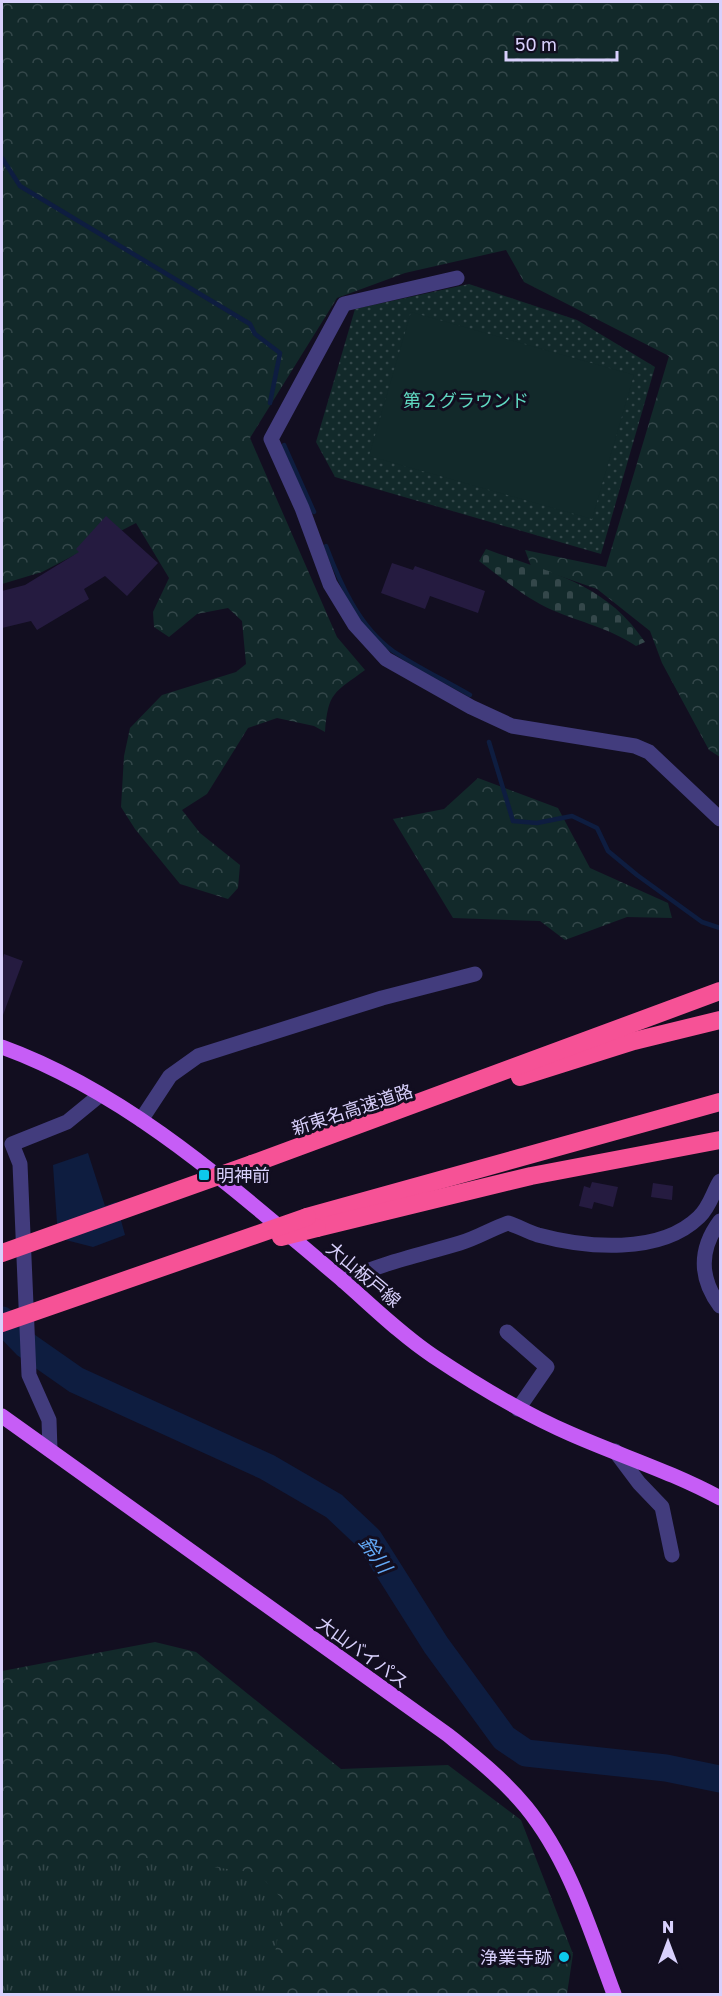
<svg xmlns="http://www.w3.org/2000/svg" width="722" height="1996" viewBox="0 0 722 1996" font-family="'Golos Text','Noto Sans JP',sans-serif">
	<defs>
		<pattern id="grass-tufts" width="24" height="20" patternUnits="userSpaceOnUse" patternTransform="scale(1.5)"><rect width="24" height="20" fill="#12292a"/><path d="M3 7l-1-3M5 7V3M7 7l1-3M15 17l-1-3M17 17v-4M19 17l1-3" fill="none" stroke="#34474a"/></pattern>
		<pattern id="forest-crowns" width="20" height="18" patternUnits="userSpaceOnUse" patternTransform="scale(1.5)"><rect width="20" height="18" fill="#12292a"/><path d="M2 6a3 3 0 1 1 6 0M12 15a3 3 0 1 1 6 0" fill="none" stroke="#34474a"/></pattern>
		<pattern id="cemetery-stones" width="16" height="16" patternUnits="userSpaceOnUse" patternTransform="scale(1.5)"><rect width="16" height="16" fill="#12292a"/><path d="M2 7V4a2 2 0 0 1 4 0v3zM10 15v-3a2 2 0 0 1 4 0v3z" fill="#34474a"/></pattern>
		<pattern id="park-dots" width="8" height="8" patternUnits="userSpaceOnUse" patternTransform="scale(1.5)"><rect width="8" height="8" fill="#12292a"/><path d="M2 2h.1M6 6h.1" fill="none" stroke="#34474a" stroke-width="1.8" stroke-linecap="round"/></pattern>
	</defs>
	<rect width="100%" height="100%" fill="#120e20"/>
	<path fill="url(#grass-tufts)" d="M 306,1768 L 276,1994 L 2,1994 L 2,1790 Z"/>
	<g fill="url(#forest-crowns)">
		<path d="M 2,2 L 720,2 L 720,757 L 709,750 L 662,663 L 650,631 L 597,589 L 531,566 L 525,550 L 606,567 L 669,356 L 524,282 L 506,250 L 405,273 L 337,298 L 250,438 L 337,637 L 365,670 C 334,693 328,692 325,732 L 314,726 L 277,718 L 248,728 L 207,794 L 182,810 L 200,833 L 240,865 L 238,888 L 228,899 L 180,884 L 135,829 L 121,807 L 124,756 L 130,728 L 162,695 L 236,672 L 246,664 L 242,621 L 228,608 L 197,614 L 169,637 L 154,627 L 153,612 L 169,578 L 136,523 L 42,572 L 2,584 Z"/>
		<path d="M 478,778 L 558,808 L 590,868 L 668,903 L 672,918 L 627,917 L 565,940 L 540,921 L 453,918 L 393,819 L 444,809 Z"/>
		<path d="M 155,1642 L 196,1652 L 341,1769 L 448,1765 L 521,1820 L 573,1954 L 567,1994 L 268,1994 L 284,1901 L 258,1873 L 145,1858 L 2,1863 L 2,1671 Z"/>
	</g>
	<path fill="url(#cemetery-stones)" d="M 486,549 C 550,573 605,582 645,642 L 636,646 C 607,627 582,623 552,610 C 525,598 502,578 479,561 Z"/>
	<path fill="url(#park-dots)" d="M 469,284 L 577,320 L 655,367 L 601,554 L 335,477 L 316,442 L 355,309 Z"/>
	<path fill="#12292a" d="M 411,312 L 634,375 L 592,519 L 369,456 Z"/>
	<path fill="#0e1d40" d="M 88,1153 L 105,1206 L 116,1202 L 125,1235 L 93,1247 L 58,1238 L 53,1165 Z"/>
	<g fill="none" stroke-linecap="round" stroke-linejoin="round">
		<g stroke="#0e1d40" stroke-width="4.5">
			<path d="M 2,158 L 20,186 L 250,324 L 255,334 L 280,353 L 270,403"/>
			<path d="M 284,445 L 314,512"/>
			<path d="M 326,546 C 340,583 359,627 393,651 C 417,667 444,680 470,695"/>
			<path d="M 489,742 L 513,821 L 537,823 L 572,816 L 597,828 L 608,851 L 637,875 L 702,922 L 720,928"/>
		</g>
		<path stroke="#0e1d40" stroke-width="27" d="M 2,1320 L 26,1345 L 76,1380 L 267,1467 L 334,1506 L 369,1539 L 436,1645 L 504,1738 L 526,1753 L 666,1768 L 720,1779"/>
	</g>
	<g fill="#251b40">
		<path d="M 106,516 L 158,563 L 127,596 L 105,576 L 84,589 L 89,599 L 37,630 L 31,621 L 2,628 L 2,591 L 25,585 L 79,552 L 76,549 Z"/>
		<path d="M 392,563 L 413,570 L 415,566 L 485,591 L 478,613 L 430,596 L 425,609 L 381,593 Z"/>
		<path d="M 4,954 L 23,961 L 3,1015 L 2,962 Z"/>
		<path d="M 592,1182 L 618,1187 L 613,1207 L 594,1202 L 592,1209 L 579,1206 L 584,1186 L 590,1188 Z"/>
		<path d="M 653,1183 L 673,1186 L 672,1200 L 651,1197 Z"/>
	</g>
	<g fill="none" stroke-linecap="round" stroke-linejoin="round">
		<g stroke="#423c7d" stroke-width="15">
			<path d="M 457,278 L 344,304 L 271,439 L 302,508 L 330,584 L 355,625 L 386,659 L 471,707 L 512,726 L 635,746 L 649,752 L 720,819"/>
			<path d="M 141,1120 L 170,1076 L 198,1056 L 382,998 L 475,974"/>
			<path d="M 720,1221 C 699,1249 699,1278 720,1306"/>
			<path d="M 343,1281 C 381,1263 420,1255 460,1243 C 477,1238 491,1229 508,1223 C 518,1226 528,1232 538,1235 C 586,1248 660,1255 699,1217 C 710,1207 713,1192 720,1181"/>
			<path d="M 507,1332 L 547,1367 L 518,1409"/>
			<path d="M 50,1450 L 49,1420 L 29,1375 L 20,1164 L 12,1144 L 67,1122 L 100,1095"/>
			<path d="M 615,1451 L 639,1483 L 662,1507 L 672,1555"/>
		</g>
		<g stroke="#c65df6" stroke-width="15">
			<path d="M 2,1047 C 131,1094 236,1191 340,1278 C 370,1304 400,1334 433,1356 C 478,1386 522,1413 571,1434 C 621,1456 672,1472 720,1498"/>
			<path d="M 2,1416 L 448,1735 C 475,1757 503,1779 526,1807 C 570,1861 590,1930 614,1994"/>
		</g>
		<g stroke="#f65296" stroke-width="18">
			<path d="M 520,1077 L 634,1041 L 720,1020"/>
			<path d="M 252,1164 L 720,991"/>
			<path d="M 307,1217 L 720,1102"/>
			<path d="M 317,1228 L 531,1176 L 720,1140"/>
		</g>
		<g stroke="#f65296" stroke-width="18">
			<path d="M 281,1237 L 317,1228"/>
			<path d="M 2,1253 L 252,1164"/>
			<path d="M 2,1323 L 307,1217"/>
		</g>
	</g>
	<g fill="#0dc8ec" stroke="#120e20" stroke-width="2">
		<rect x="198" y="1169" width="12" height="12" rx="3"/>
		<circle cx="564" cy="1957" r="6"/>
	</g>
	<g text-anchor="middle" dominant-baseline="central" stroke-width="6" stroke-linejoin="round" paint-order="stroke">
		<g font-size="18" fill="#60d8c1" stroke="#120e20">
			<text x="466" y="400">第２グラウンド</text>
		</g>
		<g font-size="18" fill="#d8d0fc" stroke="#120e20">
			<text transform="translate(352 1109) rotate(-18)">新東名高速道路</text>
			<text transform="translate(364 1274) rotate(40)">大山板戸線</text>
			<text transform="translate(363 1652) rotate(36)">大山バイパス</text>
		</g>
		<g font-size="18" fill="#d8d0fc" stroke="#120e20" text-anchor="start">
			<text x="216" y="1175">明神前</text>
			<text x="552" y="1957" text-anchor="end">浄業寺跡</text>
		</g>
		<g font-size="20" font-style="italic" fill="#64aaf7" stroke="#120e20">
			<text transform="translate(376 1554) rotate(55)">鈴川</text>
		</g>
	</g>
	<rect width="722" height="1996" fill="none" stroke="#d8d0fc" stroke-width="6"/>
	<g transform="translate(668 1942)" stroke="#120e20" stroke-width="4.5" paint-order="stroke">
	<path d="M0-4.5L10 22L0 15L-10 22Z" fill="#d8d0fc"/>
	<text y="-9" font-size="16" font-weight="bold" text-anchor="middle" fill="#d8d0fc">N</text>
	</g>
	<path d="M506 51v9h111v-9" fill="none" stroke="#d8d0fc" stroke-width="3"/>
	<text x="515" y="51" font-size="18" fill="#d8d0fc" stroke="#120e20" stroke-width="4.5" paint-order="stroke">50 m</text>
</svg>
